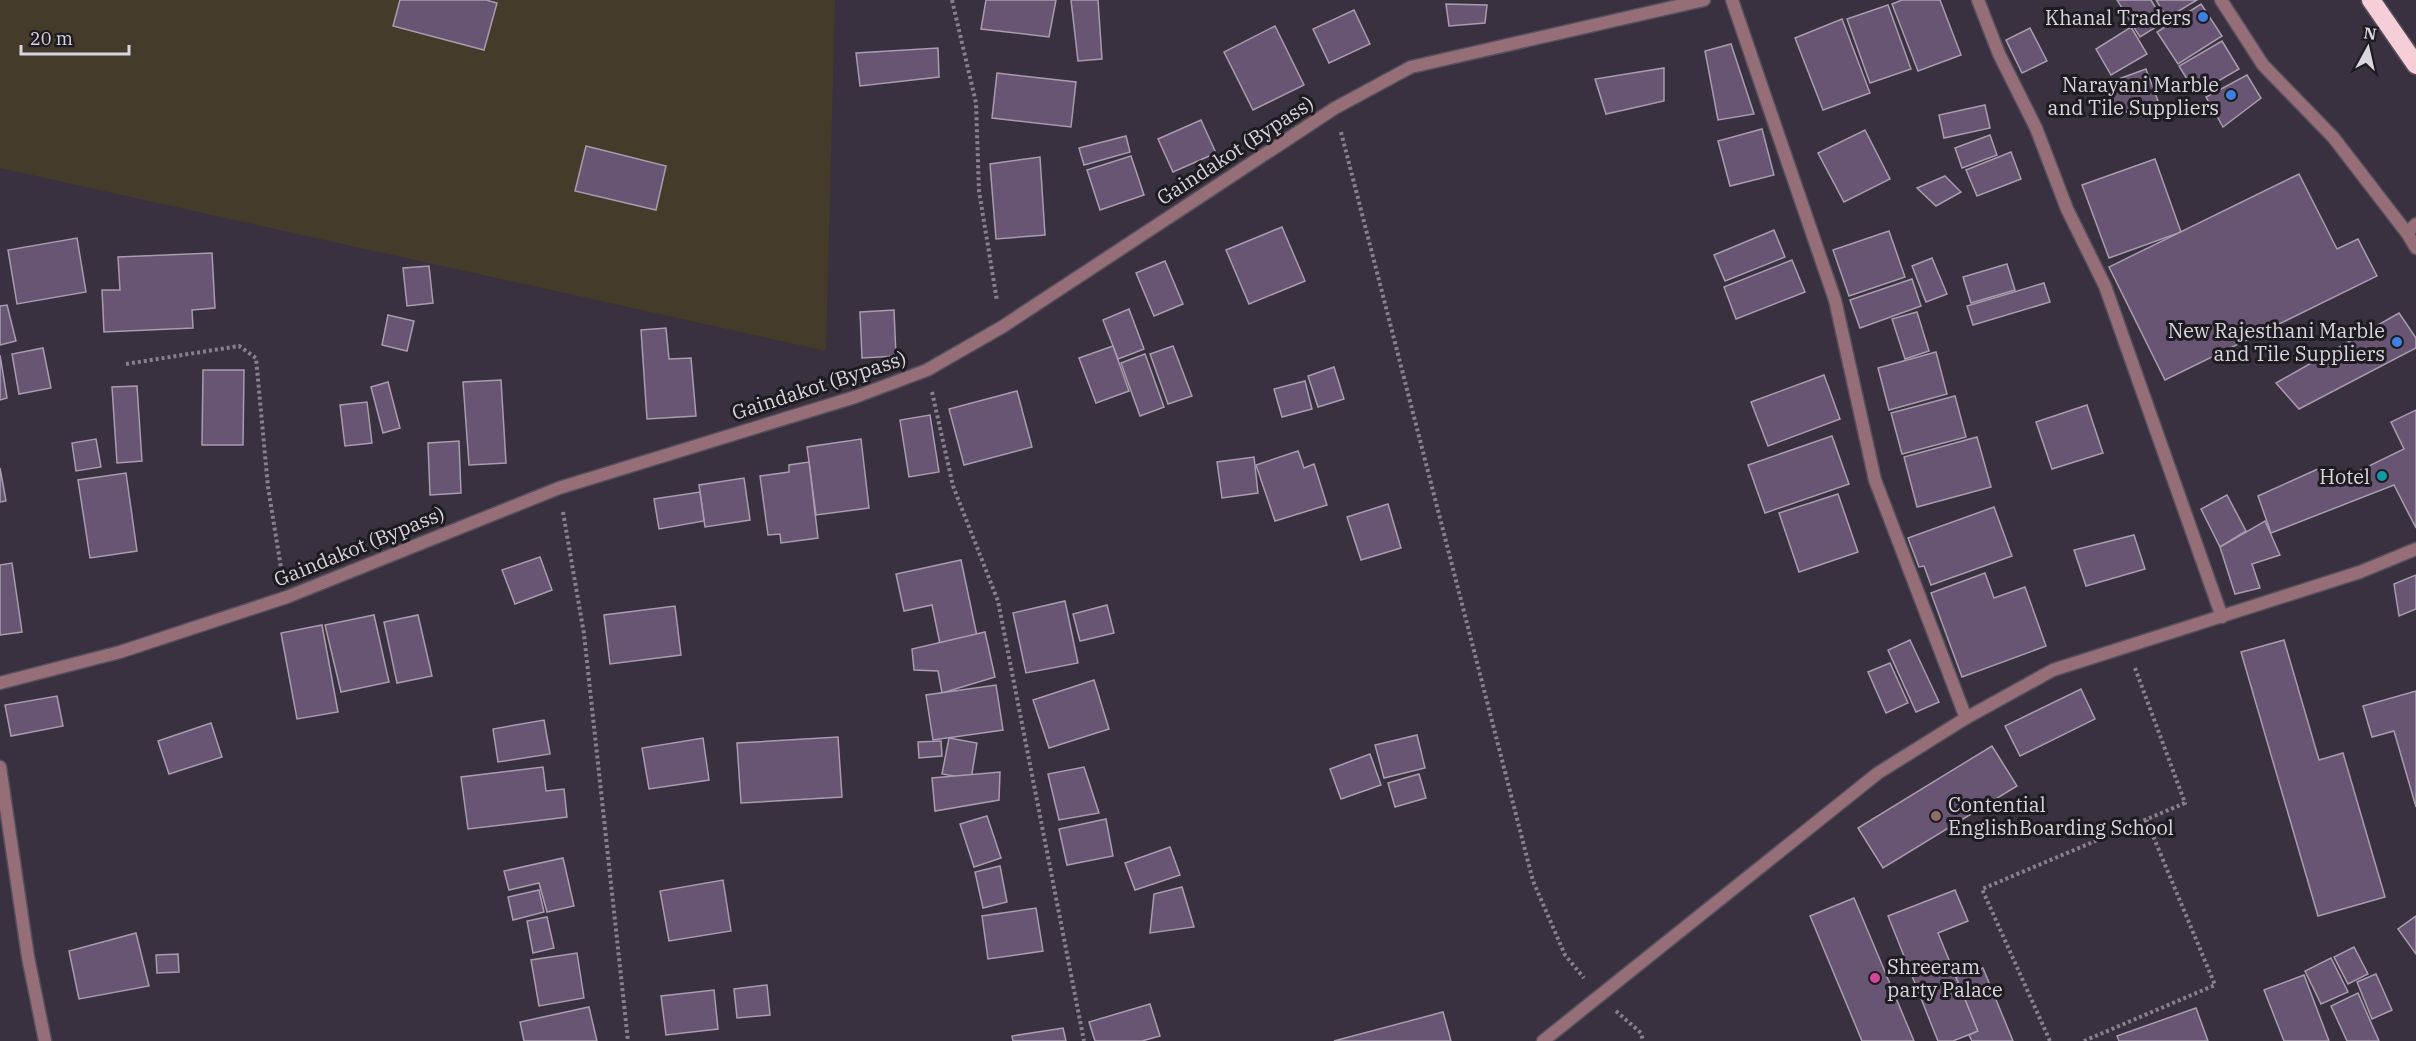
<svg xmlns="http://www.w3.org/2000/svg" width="2416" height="1041" viewBox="0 0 2416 1041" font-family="'IBM Plex Serif',serif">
	<rect width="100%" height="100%" fill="#39313f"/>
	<path fill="#443b2a" d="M 0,0 L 835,0 L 826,351 L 0,168 Z"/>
	<g fill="#685473" stroke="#a79dad" stroke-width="1.5">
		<path d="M 400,0 L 486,0 L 497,3 L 484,50 L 393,26 Z"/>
		<path d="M 986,0 L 1056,0 L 1049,37 L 981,29 Z"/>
		<path d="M 1071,0 L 1098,0 L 1102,59 L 1078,61 Z"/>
		<path d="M 1902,0 L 1940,0 L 1961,55 L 1918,71 L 1892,4 Z"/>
		<path d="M 2117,0 L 2151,0 L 2164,22 L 2140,37 Z"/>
		<path d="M 2156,0 L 2197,0 L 2167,18 Z"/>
		<path d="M 1446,4 L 1487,5 L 1485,23 L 1449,26 Z"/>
		<path d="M 2201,4 L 2222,36 L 2178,64 L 2157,32 Z"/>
		<path d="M 1888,5 L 1911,69 L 1870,83 L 1847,19 Z"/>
		<path d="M 1354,10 L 1370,44 L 1329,63 L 1313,29 Z"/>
		<path d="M 1842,19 L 1870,93 L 1823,110 L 1795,38 Z"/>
		<path d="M 1275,26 L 1304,85 L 1253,110 L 1224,52 Z"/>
		<path d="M 2131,27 L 2147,54 L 2111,75 L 2096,49 Z"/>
		<path d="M 2030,28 L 2047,61 L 2022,73 L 2006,40 Z"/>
		<path d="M 2222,41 L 2239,69 L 2196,94 L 2179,66 Z"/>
		<path d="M 1731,44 L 1754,114 L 1718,120 L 1705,51 Z"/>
		<path d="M 938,48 L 939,77 L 860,86 L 856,53 Z"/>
		<path d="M 1664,68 L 1664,101 L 1606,114 L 1595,79 Z"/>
		<path d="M 2146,69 L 2158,101 L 2117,115 L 2105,84 Z"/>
		<path d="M 997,73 L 1076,82 L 1071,127 L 992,118 Z"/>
		<path d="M 2247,75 L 2261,98 L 2223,127 L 2206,97 Z"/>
		<path d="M 1985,105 L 1990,128 L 1944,138 L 1939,115 Z"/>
		<path d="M 1201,120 L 1216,153 L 1173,172 L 1158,139 Z"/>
		<path d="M 1762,129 L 1774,175 L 1730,186 L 1718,141 Z"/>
		<path d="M 1865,130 L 1890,179 L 1844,202 L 1818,153 Z"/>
		<path d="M 1990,135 L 1997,155 L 1962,168 L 1955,148 Z"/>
		<path d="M 1126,136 L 1130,152 L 1084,165 L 1079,148 Z"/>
		<path d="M 586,146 L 666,166 L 656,210 L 575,191 Z"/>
		<path d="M 2011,152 L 2021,179 L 1977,196 L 1966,170 Z"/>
		<path d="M 1131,156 L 1144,195 L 1100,210 L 1087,170 Z"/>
		<path d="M 1040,157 L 1045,235 L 996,239 L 990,164 Z"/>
		<path d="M 2155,159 L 2181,232 L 2109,258 L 2082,185 Z"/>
		<path d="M 2299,174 L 2337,249 L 2358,239 L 2377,276 L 2165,380 L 2109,267 Z"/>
		<path d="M 1945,176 L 1961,192 L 1936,206 L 1917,188 Z"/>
		<path d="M 1282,227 L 1305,281 L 1249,304 L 1226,250 Z"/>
		<path d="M 1774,230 L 1785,257 L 1725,281 L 1714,255 Z"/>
		<path d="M 1889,231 L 1905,277 L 1849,296 L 1833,250 Z"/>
		<path d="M 77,238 L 86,292 L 17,304 L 8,250 Z"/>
		<path d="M 212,253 L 215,308 L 192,310 L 193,328 L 104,332 L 102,290 L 120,290 L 118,257 Z"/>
		<path d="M 1932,258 L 1947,294 L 1926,302 L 1912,266 Z"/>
		<path d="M 1792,260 L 1805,292 L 1736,319 L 1724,287 Z"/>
		<path d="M 1165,261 L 1183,304 L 1154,316 L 1136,273 Z"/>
		<path d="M 2007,264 L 2015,290 L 1971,303 L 1963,277 Z"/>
		<path d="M 429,266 L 433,303 L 407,306 L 403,268 Z"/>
		<path d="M 1912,279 L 1921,306 L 1860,328 L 1850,300 Z"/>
		<path d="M 2044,283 L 2050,302 L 1973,325 L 1967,306 Z"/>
		<path d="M 7,305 L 16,341 L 0,345 L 0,306 Z"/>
		<path d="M 1129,309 L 1144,349 L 1118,359 L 1103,320 Z"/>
		<path d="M 894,310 L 896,356 L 862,358 L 860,312 Z"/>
		<path d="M 1917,312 L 1929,351 L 1905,359 L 1892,319 Z"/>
		<path d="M 2399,313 L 2416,338 L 2416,348 L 2299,409 L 2276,383 Z"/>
		<path d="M 388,315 L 414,321 L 407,351 L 382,345 Z"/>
		<path d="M 666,328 L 669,359 L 691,358 L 696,416 L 647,419 L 641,330 Z"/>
		<path d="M 1113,346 L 1129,391 L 1096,403 L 1079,358 Z"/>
		<path d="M 1173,346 L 1192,396 L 1168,404 L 1150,354 Z"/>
		<path d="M 43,348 L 51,388 L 19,394 L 12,354 Z"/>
		<path d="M 1936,352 L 1947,394 L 1889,410 L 1878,368 Z"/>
		<path d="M 1145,354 L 1164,407 L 1140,416 L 1121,363 Z"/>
		<path d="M 0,355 L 7,398 L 0,400 Z"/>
		<path d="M 1334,367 L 1344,399 L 1318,407 L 1308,376 Z"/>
		<path d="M 203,370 L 244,370 L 243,445 L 202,445 Z"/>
		<path d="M 1824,375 L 1840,419 L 1768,446 L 1751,402 Z"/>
		<path d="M 501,380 L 506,463 L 469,465 L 463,382 Z"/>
		<path d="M 1305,381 L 1312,409 L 1282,417 L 1274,389 Z"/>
		<path d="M 388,382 L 400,428 L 383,433 L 371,387 Z"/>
		<path d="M 137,386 L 142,461 L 117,463 L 112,387 Z"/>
		<path d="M 1017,391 L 1032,447 L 964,465 L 949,409 Z"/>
		<path d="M 1955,396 L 1966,437 L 1902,454 L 1891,413 Z"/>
		<path d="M 367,402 L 372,443 L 345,446 L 340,405 Z"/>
		<path d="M 2087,405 L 2103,453 L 2052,469 L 2036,422 Z"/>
		<path d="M 2416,410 L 2416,528 L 2394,485 L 2271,533 L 2258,496 L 2320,468 L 2328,486 L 2404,449 L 2391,422 Z"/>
		<path d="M 930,415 L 939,472 L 909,477 L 900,420 Z"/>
		<path d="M 1832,436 L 1849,484 L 1765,513 L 1748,465 Z"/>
		<path d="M 1977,437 L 1991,487 L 1917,507 L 1904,457 Z"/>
		<path d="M 96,439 L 101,467 L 76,471 L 72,443 Z"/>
		<path d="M 861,439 L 869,508 L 816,515 L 807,447 Z"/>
		<path d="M 459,441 L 461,493 L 430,495 L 428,443 Z"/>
		<path d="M 1298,451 L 1304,468 L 1314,464 L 1327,505 L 1275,521 L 1256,465 Z"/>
		<path d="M 1254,457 L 1258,493 L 1222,498 L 1217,462 Z"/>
		<path d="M 809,462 L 818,538 L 781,543 L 780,534 L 768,535 L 760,476 L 789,472 L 789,465 Z"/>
		<path d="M 0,468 L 6,501 L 0,502 Z"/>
		<path d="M 126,473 L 137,551 L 90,558 L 78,480 Z"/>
		<path d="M 744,478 L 750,520 L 705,527 L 699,485 Z"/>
		<path d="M 700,492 L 704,521 L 659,529 L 654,499 Z"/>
		<path d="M 1838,494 L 1858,552 L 1799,572 L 1779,513 Z"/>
		<path d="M 2227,495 L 2246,531 L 2220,547 L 2201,509 Z"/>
		<path d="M 1388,504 L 1401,548 L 1361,560 L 1347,517 Z"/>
		<path d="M 1994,507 L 2012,556 L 1931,585 L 1924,566 L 1919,567 L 1908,538 Z"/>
		<path d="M 2265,521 L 2280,555 L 2252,564 L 2260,588 L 2235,594 L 2220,547 Z"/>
		<path d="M 2134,535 L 2145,569 L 2086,586 L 2074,550 Z"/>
		<path d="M 540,557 L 552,590 L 515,604 L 502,570 Z"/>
		<path d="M 961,560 L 977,636 L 940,644 L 932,605 L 904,611 L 896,574 Z"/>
		<path d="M 12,563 L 22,632 L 0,635 L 0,565 Z"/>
		<path d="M 1985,573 L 1994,598 L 2025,587 L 2046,646 L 1962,677 L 1931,593 Z"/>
		<path d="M 2416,575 L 2416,609 L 2399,616 L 2394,584 Z"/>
		<path d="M 1065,601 L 1078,663 L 1026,673 L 1013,613 Z"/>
		<path d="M 1107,605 L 1114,633 L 1080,641 L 1073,614 Z"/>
		<path d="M 675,606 L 681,655 L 610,664 L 604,615 Z"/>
		<path d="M 374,615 L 389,682 L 341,692 L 325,625 Z"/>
		<path d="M 418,615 L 432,676 L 397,683 L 384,622 Z"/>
		<path d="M 322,625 L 338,712 L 297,719 L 281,633 Z"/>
		<path d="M 985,632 L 995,677 L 942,693 L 938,671 L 914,670 L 912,649 Z"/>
		<path d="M 1910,640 L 1939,702 L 1916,712 L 1888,650 Z"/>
		<path d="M 2284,640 L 2319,760 L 2343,753 L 2385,897 L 2318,916 L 2241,652 Z"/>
		<path d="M 1890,663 L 1908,703 L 1886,713 L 1868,672 Z"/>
		<path d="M 1094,680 L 1109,729 L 1049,748 L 1033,700 Z"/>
		<path d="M 996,685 L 1003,730 L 933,740 L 926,695 Z"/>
		<path d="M 2081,689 L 2095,719 L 2020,756 L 2005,726 Z"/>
		<path d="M 2416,691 L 2416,807 L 2394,731 L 2372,737 L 2363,706 Z"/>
		<path d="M 57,696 L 63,726 L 11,736 L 5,705 Z"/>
		<path d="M 544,720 L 550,754 L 498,762 L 493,729 Z"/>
		<path d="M 211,723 L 222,757 L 169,774 L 158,741 Z"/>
		<path d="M 1417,735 L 1425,768 L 1384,778 L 1375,745 Z"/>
		<path d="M 838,737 L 842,797 L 741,803 L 737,743 Z"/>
		<path d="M 703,738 L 709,780 L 649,789 L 642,748 Z"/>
		<path d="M 949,738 L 977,743 L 971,779 L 942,774 Z"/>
		<path d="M 941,741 L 942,756 L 919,758 L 918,742 Z"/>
		<path d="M 1992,746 L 2017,786 L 1883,868 L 1858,828 Z"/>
		<path d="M 1370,754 L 1381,785 L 1341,799 L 1330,769 Z"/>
		<path d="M 543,767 L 546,791 L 564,789 L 567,817 L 468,829 L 461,777 Z"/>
		<path d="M 1084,767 L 1099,813 L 1059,820 L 1048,774 Z"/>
		<path d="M 1000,772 L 999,800 L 935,811 L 932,778 Z"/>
		<path d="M 1419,774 L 1426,798 L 1395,807 L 1388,783 Z"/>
		<path d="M 987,816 L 1001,858 L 974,867 L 960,824 Z"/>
		<path d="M 1106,819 L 1113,856 L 1067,865 L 1059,829 Z"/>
		<path d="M 1170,847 L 1180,875 L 1135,890 L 1125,863 Z"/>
		<path d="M 563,858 L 574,906 L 547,912 L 539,883 L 509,890 L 504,871 Z"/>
		<path d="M 1000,866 L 1007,902 L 983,908 L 975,872 Z"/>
		<path d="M 723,880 L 731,931 L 669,941 L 660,891 Z"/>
		<path d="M 1182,887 L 1194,927 L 1150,933 L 1154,894 Z"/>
		<path d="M 539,890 L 544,912 L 513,920 L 508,897 Z"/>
		<path d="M 1955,890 L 1968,921 L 1938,933 L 1978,1031 L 1953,1041 L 1938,1041 L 1888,916 Z"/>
		<path d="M 1854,898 L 1914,1041 L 1862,1041 L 1810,916 Z"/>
		<path d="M 1036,908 L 1043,951 L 988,959 L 982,916 Z"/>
		<path d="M 2416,916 L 2416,954 L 2398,929 Z"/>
		<path d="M 547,917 L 554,948 L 533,953 L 527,921 Z"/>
		<path d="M 136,933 L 149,986 L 79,999 L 69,951 Z"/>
		<path d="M 2354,947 L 2368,974 L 2348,984 L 2334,957 Z"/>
		<path d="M 577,953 L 584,998 L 539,1006 L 531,960 Z"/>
		<path d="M 178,954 L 179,972 L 157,973 L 156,955 Z"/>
		<path d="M 2331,958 L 2348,992 L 2321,1004 L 2305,971 Z"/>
		<path d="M 1983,968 L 2013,1041 L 1972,1041 L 1969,1035 L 1978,1031 L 1956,977 Z"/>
		<path d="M 2376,974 L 2392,1010 L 2372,1019 L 2357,982 Z"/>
		<path d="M 2304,975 L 2329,1041 L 2284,1041 L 2264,990 Z"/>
		<path d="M 767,985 L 770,1015 L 737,1018 L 734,989 Z"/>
		<path d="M 714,990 L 718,1029 L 666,1035 L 661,996 Z"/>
		<path d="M 2358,993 L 2379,1041 L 2347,1041 L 2331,1006 Z"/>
		<path d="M 1150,1004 L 1160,1036 L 1142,1041 L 1095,1041 L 1089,1022 Z"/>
		<path d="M 589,1007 L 597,1041 L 524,1041 L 520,1022 Z"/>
		<path d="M 2196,1008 L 2208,1041 L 2119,1041 L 2117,1036 Z"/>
		<path d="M 1443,1012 L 1451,1041 L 1334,1041 Z"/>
		<path d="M 1063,1028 L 1066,1041 L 1013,1041 L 1012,1036 Z"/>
	</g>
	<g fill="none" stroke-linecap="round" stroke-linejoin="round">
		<defs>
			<g id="lane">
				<path d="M 2221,0 L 2263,65 L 2333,137 L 2407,233 L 2416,224"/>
				<path d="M 2407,233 L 2416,248"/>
			</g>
			<g id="street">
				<path d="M 1732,0 L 1835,300 L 1875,480 L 1966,718"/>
				<path d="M 1978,0 L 1999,54 L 2036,128 L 2067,209 L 2105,286 L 2222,617"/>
				<path d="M 0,683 L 120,652 L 287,597 L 559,488 L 855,397 L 927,370 L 1002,327 L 1335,108 L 1411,67 L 1704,0"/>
				<path d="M 0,767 L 28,957 L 45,1041"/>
				<path d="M 1543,1041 L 1878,773 L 1966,718 L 2053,670 L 2360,572 L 2416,549"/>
			</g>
			<path id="highway" d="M 2371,0 L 2416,65"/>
		</defs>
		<use href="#lane" stroke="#564f5c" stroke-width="15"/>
		<use href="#street" stroke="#564f5c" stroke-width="15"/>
		<use href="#highway" stroke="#564f5c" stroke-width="21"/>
		<g stroke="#88818d" stroke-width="4" stroke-dasharray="3 3" stroke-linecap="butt">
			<path d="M 952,0 L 976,103 L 979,191 L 997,301"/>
			<path d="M 1341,132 L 1533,881 L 1565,955 L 1584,978"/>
			<path d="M 126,364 L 239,346 L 256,358 L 268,487 L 282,574"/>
			<path d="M 932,392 L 953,486 L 998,601 L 1084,1041"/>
			<path d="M 563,512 L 584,634 L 628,1041"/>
			<path d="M 1616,1011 L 1641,1033 L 1643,1041"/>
			<path d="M 2050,1041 L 1982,889 L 2185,803 L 2135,668"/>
			<path d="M 2084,1041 L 2215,985 L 2146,819"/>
		</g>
		<use href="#lane" stroke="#956e78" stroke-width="12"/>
		<use href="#street" stroke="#956e78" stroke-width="12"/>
		<use href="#highway" stroke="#f5ced8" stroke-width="18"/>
	</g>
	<g fill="#3f7fe0" stroke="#1e1b21" stroke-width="2">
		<circle cx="2203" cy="17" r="6"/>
		<circle cx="2231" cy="95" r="6"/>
		<circle cx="2397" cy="342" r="6"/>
	</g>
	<circle fill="#0f9aa8" stroke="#1e1b21" stroke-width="2" cx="2382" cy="476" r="6"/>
	<circle fill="#8d6e63" stroke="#1e1b21" stroke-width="2" cx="1936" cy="816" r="6"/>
	<circle fill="#d1479c" stroke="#1e1b21" stroke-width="2" cx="1875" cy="978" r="6"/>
	<g text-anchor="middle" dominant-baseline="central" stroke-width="6" stroke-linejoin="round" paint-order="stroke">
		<g font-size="20" fill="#dad6df" stroke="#1e1b21" text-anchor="end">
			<text x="2191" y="17">Khanal Traders</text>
			<text x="2219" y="84">Narayani Marble<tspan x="2219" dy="23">and Tile Suppliers</tspan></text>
			<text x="2385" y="330">New Rajesthani Marble<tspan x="2385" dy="23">and Tile Suppliers</tspan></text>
			<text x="2370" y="476">Hotel</text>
			<text x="1948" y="804" text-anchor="start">Contential<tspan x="1948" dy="23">EnglishBoarding School</tspan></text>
			<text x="1887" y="966" text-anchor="start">Shreeram<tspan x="1887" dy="23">party Palace</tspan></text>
		</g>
		<g font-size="20" fill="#dad6df" stroke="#1e1b21">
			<text transform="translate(1235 150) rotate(-33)">Gaindakot (Bypass)</text>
			<text transform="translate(819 385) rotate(-18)">Gaindakot (Bypass)</text>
			<text transform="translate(359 546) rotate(-22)">Gaindakot (Bypass)</text>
		</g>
	</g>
	<g transform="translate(2368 48) rotate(8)" stroke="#1e1b21" stroke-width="4.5" paint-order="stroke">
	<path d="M0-4.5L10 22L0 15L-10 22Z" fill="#dad6df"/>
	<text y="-9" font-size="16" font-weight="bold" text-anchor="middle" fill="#dad6df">N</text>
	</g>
	<path d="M21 45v9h108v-9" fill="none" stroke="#dad6df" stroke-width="3"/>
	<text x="30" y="45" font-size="18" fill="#dad6df" stroke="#1e1b21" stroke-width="4.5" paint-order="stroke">20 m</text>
</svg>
